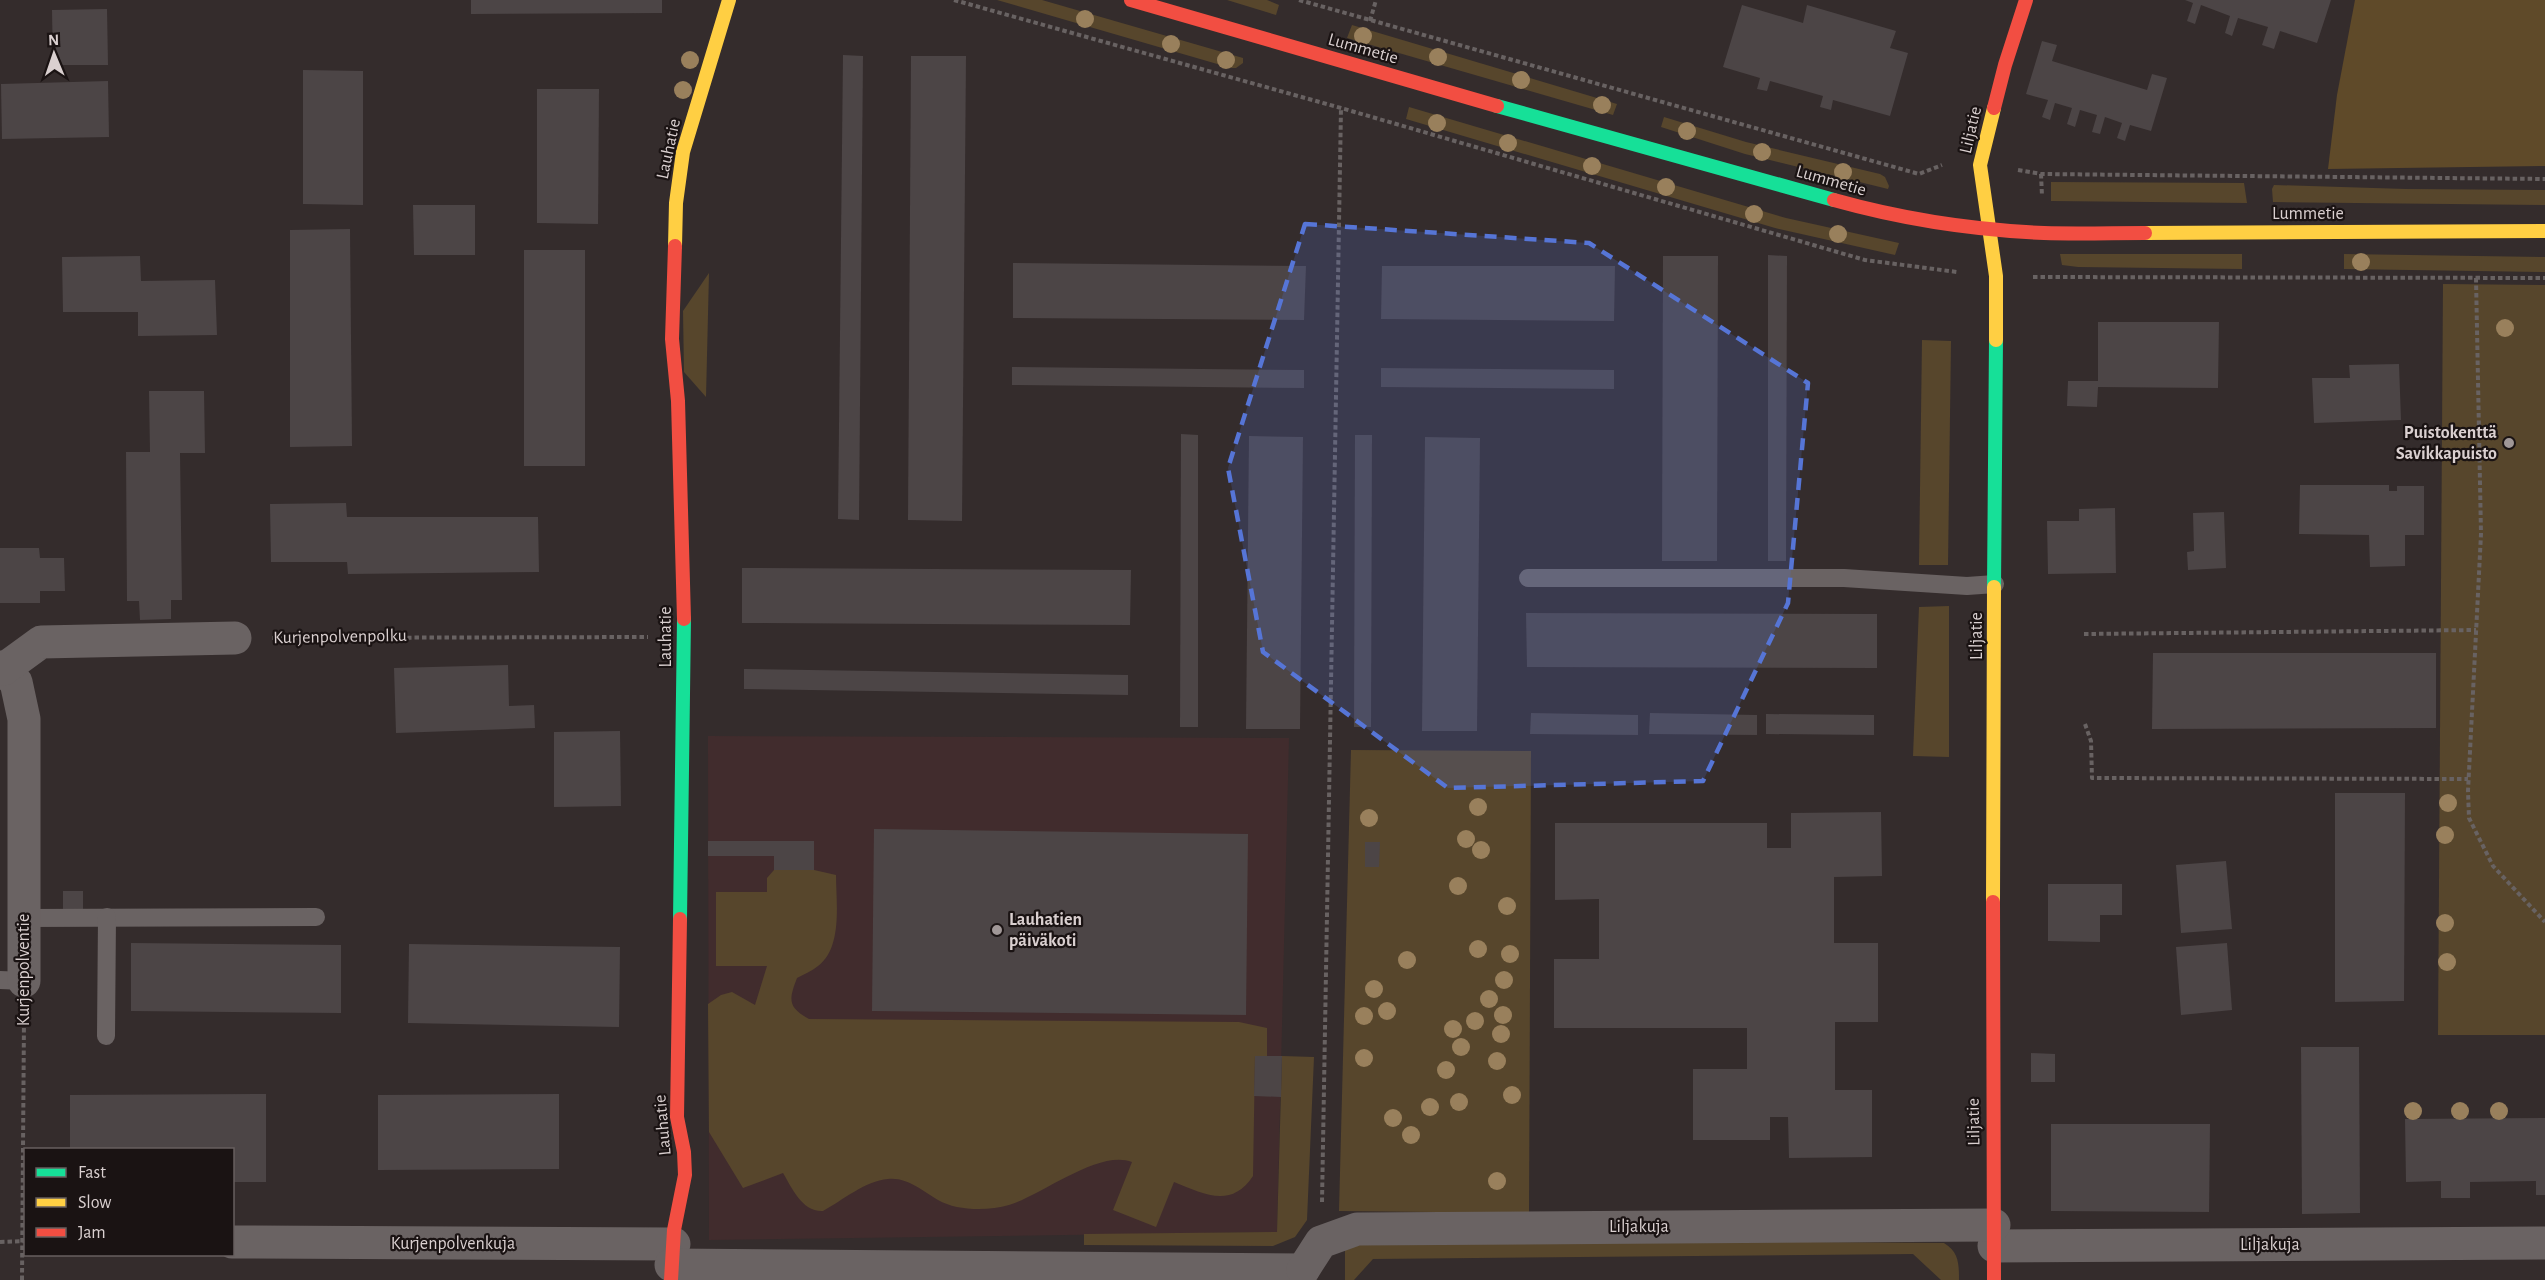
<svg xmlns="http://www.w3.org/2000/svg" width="2545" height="1280" viewBox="0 0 2545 1280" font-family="'Alegreya Sans',sans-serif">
	<rect width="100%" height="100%" fill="#342c2c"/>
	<path fill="#412c2d" d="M 708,736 L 1289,738 L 1277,1232 L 709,1240 Z"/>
	<g fill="#57462c">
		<path d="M 997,0 L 1042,0 L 1243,58 L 1243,63 L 1236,68 L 1231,68 Z"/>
		<path d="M 1227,0 L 1267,0 L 1279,5 L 1276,15 Z"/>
		<path d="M 1352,25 L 1617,104 L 1613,115 L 1347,38 Z"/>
		<path d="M 1409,107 L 1786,218 L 1899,243 L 1895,255 L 1775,228 L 1406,119 Z"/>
		<path d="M 1664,117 L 1746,142 L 1880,174 L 1885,177 L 1889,186 L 1888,189 L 1745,154 L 1661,127 Z"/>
		<path d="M 2051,182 L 2244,183 L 2247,203 L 2051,201 Z"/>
		<path d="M 2274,185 L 2406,189 L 2545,190 L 2545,205 L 2273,202 L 2272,189 Z"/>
		<path d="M 2060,254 L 2242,254 L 2242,269 L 2078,267 L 2062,265 Z"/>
		<path d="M 2344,254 L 2545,257 L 2545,272 L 2344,269 Z"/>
		<path d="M 709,273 L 706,397 L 684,372 L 683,311 Z"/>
		<path d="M 2443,284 L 2545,285 L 2545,1035 L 2438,1035 Z"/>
		<path d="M 1922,340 L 1951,341 L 1948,565 L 1919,565 Z"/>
		<path d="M 1949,606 L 1949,757 L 1913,756 L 1919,607 Z"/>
		<path d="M 1351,750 L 1531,751 L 1529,1213 L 1339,1211 Z"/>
		<path d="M 774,870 L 814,870 L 836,875 C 836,901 843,948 818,966 C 812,971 804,974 797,978 C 789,999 787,1007 809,1019 L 1239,1022 L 1267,1028 L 1267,1056 L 1255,1056 L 1253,1176 C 1231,1209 1204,1194 1174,1182 L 1156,1227 L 1113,1210 L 1132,1162 C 1099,1149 1042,1195 1009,1205 C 988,1211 957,1211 938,1200 C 922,1191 908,1177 888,1179 C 865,1181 843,1200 823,1211 C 802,1212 792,1188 783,1173 L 743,1188 L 709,1132 L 708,1004 L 721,995 L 732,992 L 755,1005 L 767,966 L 716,966 L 716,892 L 767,892 L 767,878 Z"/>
		<path d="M 1282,1056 L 1314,1057 L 1307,1220 L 1295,1237 L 1273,1246 L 1084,1245 L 1084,1234 L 1277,1232 Z"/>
		<path d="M 1380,1239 L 1944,1243 C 1959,1252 1959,1264 1959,1280 L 1941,1280 L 1913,1254 L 1373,1259 L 1354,1280 L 1345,1280 L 1345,1245 Z"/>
	</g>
	<path fill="#5f4a29" d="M 2355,0 L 2545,0 L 2545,166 L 2328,169 L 2337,95 Z"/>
	<g fill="#4c4546">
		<path d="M 471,0 L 662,0 L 662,13 L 471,14 Z"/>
		<path d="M 2185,0 L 2331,0 L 2317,43 L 2280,31 L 2274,49 L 2262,45 L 2268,27 L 2238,18 L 2232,36 L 2225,33 L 2230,16 L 2201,5 L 2195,24 L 2187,21 L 2193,3 Z"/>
		<path d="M 1742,5 L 1803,23 L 1807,5 L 1896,31 L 1890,48 L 1908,53 L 1890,116 L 1833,100 L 1831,110 L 1820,107 L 1823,96 L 1770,81 L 1767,91 L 1757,89 L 1760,78 L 1723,67 Z"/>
		<path d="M 107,9 L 108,65 L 53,65 L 52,10 Z"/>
		<path d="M 2042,41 L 2057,45 L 2052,61 L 2147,90 L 2152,74 L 2167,78 L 2151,131 L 2130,125 L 2125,141 L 2117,138 L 2122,123 L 2105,117 L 2100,134 L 2092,132 L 2097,115 L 2080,110 L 2075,127 L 2067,124 L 2072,108 L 2055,103 L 2050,120 L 2042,117 L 2048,100 L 2026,94 Z"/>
		<path d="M 843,55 L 863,56 L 859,520 L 838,519 Z"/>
		<path d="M 911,56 L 966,56 L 962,521 L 908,520 Z"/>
		<path d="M 303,70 L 363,71 L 363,205 L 303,204 Z"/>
		<path d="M 108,81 L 109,137 L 2,139 L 1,84 Z"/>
		<path d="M 537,89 L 599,89 L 598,224 L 537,223 Z"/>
		<path d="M 413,205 L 475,205 L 475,255 L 414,255 Z"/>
		<path d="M 350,229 L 352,446 L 290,447 L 290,230 Z"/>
		<rect x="524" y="250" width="61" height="216"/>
		<path d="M 1768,255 L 1787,256 L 1786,561 L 1768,561 Z"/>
		<path d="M 140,256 L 141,281 L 215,280 L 217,335 L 138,336 L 138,312 L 63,312 L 62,257 Z"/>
		<path d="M 1663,256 L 1718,256 L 1717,561 L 1662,561 Z"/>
		<path d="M 1013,263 L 1306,266 L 1304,320 L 1013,318 Z"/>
		<path d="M 1382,266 L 1615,266 L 1614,321 L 1381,319 Z"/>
		<path d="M 2098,322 L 2219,322 L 2218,388 L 2098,387 L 2097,407 L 2067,406 L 2068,381 L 2098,381 Z"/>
		<path d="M 2399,364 L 2401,420 L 2314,423 L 2312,378 L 2350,378 L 2349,365 Z"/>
		<path d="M 1012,367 L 1304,370 L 1304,388 L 1012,385 Z"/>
		<path d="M 1381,368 L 1614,370 L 1614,389 L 1381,387 Z"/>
		<path d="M 149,391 L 204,391 L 205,453 L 180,453 L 182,600 L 171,600 L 171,619 L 140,620 L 139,601 L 127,601 L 126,452 L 150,452 Z"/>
		<path d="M 1181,434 L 1198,435 L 1198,727 L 1180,727 Z"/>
		<path d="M 1355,435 L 1372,435 L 1371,727 L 1354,727 Z"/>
		<path d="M 1249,436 L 1303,437 L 1300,729 L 1246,729 Z"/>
		<path d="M 1425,437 L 1480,438 L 1477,731 L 1422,731 Z"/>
		<path d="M 2300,485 L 2389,485 L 2389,491 L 2397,491 L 2397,486 L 2424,486 L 2424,535 L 2405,535 L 2405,566 L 2370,567 L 2369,535 L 2299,534 Z"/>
		<path d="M 346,503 L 347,517 L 538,517 L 539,572 L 348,574 L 347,562 L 271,562 L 270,504 Z"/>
		<path d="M 2115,508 L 2116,573 L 2048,574 L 2047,521 L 2079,521 L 2079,509 Z"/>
		<path d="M 2224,512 L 2226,568 L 2188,570 L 2187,552 L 2194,551 L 2193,513 Z"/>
		<path d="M 0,548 L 39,548 L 40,558 L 64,558 L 65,591 L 40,591 L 40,603 L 0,603 Z"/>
		<path d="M 742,568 L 1131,570 L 1130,625 L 742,623 Z"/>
		<path d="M 1526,613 L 1877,614 L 1877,668 L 1527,667 Z"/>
		<path d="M 2153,653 L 2436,653 L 2436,728 L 2152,729 Z"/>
		<path d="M 508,665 L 509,706 L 534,705 L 535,728 L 396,733 L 394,668 Z"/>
		<path d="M 744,669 L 1128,675 L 1128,695 L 744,689 Z"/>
		<path d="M 1531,713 L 1638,715 L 1638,735 L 1530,734 Z"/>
		<path d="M 1650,713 L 1757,715 L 1757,735 L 1649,734 Z"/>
		<path d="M 1766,714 L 1874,715 L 1874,735 L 1766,734 Z"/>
		<path d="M 620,731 L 621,806 L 554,807 L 554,732 Z"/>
		<path d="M 2335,793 L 2405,793 L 2404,1001 L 2335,1002 Z"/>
		<path d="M 1881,812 L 1882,876 L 1834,877 L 1834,943 L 1878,943 L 1878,1022 L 1835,1022 L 1835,1090 L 1872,1090 L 1872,1157 L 1789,1158 L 1788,1117 L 1770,1117 L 1770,1140 L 1693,1140 L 1693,1069 L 1747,1069 L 1747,1028 L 1554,1028 L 1554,959 L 1599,959 L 1599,899 L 1555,900 L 1555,823 L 1767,823 L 1767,848 L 1791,848 L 1791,813 Z"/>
		<path d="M 874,829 L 1248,834 L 1246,1015 L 872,1011 Z"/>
		<path d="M 708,841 L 814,841 L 814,870 L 774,870 L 774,856 L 708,856 Z"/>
		<path d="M 1365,842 L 1380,842 L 1379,867 L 1365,867 Z"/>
		<path d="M 2226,861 L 2232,929 L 2181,933 L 2176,865 Z"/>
		<path d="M 2048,884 L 2122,884 L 2122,915 L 2100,915 L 2100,942 L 2048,941 Z"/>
		<rect x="63" y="891" width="20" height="22"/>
		<path d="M 131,943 L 341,945 L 341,1013 L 131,1011 Z"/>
		<path d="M 2227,943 L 2232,1010 L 2181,1015 L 2176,947 Z"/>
		<path d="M 409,944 L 620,947 L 619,1027 L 408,1023 Z"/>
		<path d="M 2301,1047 L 2359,1047 L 2360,1213 L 2302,1214 Z"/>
		<path d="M 2031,1053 L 2055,1054 L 2055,1082 L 2031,1082 Z"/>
		<path d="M 1255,1056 L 1282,1056 L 1281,1097 L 1254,1096 Z"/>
		<path d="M 266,1094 L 266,1182 L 232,1182 L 232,1150 L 70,1150 L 70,1095 Z"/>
		<path d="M 559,1094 L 559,1169 L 378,1170 L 378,1095 Z"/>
		<path d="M 2545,1118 L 2545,1195 L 2536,1195 L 2536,1181 L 2470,1182 L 2470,1198 L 2441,1198 L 2441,1181 L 2406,1182 L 2405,1119 Z"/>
		<path d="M 2051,1124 L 2210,1124 L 2209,1212 L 2051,1211 Z"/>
	</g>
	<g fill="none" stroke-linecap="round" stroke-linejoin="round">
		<g stroke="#686262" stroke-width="4" stroke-dasharray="4.5 3" stroke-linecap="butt">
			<path d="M 954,0 L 1341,108 L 1865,260 L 1957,272"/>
			<path d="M 1299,0 L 1919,174 L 1942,165"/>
			<path d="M 1370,21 L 1376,0"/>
			<path d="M 2018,170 L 2041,174 L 2545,179"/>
			<path d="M 2041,174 L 2042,196"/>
			<path d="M 2033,277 L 2545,278"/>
			<path d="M 2476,278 L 2481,534 L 2468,791 L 2469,818 L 2493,866 L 2545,922"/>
			<path d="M 2084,634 L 2476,630"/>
			<path d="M 272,638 L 648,637"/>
			<path d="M 2085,724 L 2091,741 L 2092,778 L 2468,779"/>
			<path d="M 1322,1202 L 1341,108"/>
			<path d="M 0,1242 L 26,1241"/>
			<path d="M 22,1280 L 24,1018"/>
		</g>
		<g stroke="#6a6363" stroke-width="18">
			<path d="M 1528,578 L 1844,578 L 1967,586 L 1995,584"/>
			<path d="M 24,918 L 316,917"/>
			<path d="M 0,980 L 24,981"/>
			<path d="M 106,1036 L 107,917"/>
		</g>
		<g stroke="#6a6363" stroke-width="33">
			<path d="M 0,667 L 16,682 L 24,719 L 24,981"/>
			<path d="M 4,669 L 41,642 L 235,638"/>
			<path d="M 232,1242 L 674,1244"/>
			<path d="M 1994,1246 L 2545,1243"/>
			<path d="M 671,1265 L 1303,1270"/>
			<path d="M 1303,1270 L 1321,1242 L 1357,1229 L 1994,1225"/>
		</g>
		<g stroke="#16e098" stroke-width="14">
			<path d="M 1497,106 L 1834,200"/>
			<path d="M 1994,587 L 1996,340"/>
			<path d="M 680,919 L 684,619"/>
		</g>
		<g stroke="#ffcf43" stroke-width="14">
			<path d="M 1994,108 L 1980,165 L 1996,276 L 1996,340"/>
			<path d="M 2145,233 L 2545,231"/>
			<path d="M 675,246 L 676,203 L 683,152 L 729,0"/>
			<path d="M 1993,902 L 1994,587"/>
		</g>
		<g stroke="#f24e42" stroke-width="14">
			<path d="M 1131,0 L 1497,106"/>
			<path d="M 1994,108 L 2005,65 L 2026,0"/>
			<path d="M 1834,200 C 1902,219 1973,230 2044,233 C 2077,234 2112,233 2145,233"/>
			<path d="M 675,246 L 672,339 L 678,401 L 684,619"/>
			<path d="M 1993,902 L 1994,1280"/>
			<path d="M 671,1280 L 674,1230 L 685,1175 L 684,1152 L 677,1117 L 680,919"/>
		</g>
	</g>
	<g fill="#99805c">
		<circle cx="1085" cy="19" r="9"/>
		<circle cx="1363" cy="36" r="9"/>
		<circle cx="1171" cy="44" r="9"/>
		<circle cx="1438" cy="57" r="9"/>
		<circle cx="690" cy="60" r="9"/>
		<circle cx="1226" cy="60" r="9"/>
		<circle cx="1521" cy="80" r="9"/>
		<circle cx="683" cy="90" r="9"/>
		<circle cx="1602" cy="105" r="9"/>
		<circle cx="1437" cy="123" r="9"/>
		<circle cx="1687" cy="131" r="9"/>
		<circle cx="1508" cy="143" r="9"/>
		<circle cx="1762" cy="152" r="9"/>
		<circle cx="1592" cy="166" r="9"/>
		<circle cx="1843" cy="172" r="9"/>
		<circle cx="1666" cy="187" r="9"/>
		<circle cx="1754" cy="214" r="9"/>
		<circle cx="1838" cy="234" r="9"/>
		<circle cx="2361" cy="262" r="9"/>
		<circle cx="2505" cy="328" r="9"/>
		<circle cx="2448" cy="803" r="9"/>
		<circle cx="1478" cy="807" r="9"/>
		<circle cx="1369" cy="818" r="9"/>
		<circle cx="2445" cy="835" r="9"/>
		<circle cx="1466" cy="839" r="9"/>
		<circle cx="1481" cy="850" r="9"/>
		<circle cx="1458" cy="886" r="9"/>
		<circle cx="1507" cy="906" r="9"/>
		<circle cx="2445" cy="923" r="9"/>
		<circle cx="1478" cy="949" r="9"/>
		<circle cx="1510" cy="954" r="9"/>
		<circle cx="1407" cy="960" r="9"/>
		<circle cx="2447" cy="962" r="9"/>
		<circle cx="1504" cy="980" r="9"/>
		<circle cx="1374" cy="989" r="9"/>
		<circle cx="1489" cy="999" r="9"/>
		<circle cx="1387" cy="1011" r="9"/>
		<circle cx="1503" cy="1015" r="9"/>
		<circle cx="1364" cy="1016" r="9"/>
		<circle cx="1475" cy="1021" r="9"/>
		<circle cx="1453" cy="1029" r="9"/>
		<circle cx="1501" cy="1034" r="9"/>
		<circle cx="1461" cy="1047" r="9"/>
		<circle cx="1364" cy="1058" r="9"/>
		<circle cx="1497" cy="1061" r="9"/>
		<circle cx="1446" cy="1070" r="9"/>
		<circle cx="1512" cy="1095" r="9"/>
		<circle cx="1459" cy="1102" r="9"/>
		<circle cx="1430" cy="1107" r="9"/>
		<circle cx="2413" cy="1111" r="9"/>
		<circle cx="2460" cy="1111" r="9"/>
		<circle cx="2499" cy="1111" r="9"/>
		<circle cx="1393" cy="1118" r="9"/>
		<circle cx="1411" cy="1135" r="9"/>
		<circle cx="1497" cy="1181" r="9"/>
	</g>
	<path fill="#5675d6" fill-opacity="0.2" stroke="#5675d6" stroke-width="4.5" stroke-dasharray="12 8" stroke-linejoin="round" d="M 1305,224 L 1589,243 L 1808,383 L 1788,603 L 1703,781 L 1448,788 L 1263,652 L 1228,468 Z"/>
	<g fill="#a09797" stroke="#1a1313" stroke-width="2">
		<circle cx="2509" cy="443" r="6"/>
		<circle cx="997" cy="930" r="6"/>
	</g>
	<g text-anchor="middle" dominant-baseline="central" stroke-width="4.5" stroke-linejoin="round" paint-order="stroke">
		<g font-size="18" fill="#dad0d0" stroke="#1a1313">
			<text transform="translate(1363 49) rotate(16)">Lummetie</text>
			<text transform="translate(1971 130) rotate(-77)">Liljatie</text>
			<text transform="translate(669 149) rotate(-78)">Lauhatie</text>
			<text transform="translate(1831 181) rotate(16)">Lummetie</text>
			<text x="2308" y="214">Lummetie</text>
			<text transform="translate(1977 636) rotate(-90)">Liljatie</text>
			<text transform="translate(340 637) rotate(-1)">Kurjenpolvenpolku</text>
			<text transform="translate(666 637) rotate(-90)">Lauhatie</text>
			<text transform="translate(24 970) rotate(-90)">Kurjenpolventie</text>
			<text transform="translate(1974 1122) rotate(-91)">Liljatie</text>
			<text transform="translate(663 1125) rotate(-95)">Lauhatie</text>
			<text x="1639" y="1227">Liljakuja</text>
			<text x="453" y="1244">Kurjenpolvenkuja</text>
			<text x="2270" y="1245">Liljakuja</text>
		</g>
		<g font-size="18" font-weight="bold" fill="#dad0d0" stroke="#1a1313" text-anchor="end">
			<text x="2497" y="433">Puistokenttä<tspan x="2497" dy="21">Savikkapuisto</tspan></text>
			<text x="1009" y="920" text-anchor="start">Lauhatien<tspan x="1009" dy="21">päiväkoti</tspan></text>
		</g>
	</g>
	<rect x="24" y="1148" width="210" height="108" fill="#1a1313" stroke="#675f5f" stroke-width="1.5"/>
	<rect x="36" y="1168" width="30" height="9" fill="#16e098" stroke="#675f5f" stroke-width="1.5"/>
	<text x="78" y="1178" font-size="18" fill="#dad0d0">Fast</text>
	<rect x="36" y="1198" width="30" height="9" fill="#ffcf43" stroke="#675f5f" stroke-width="1.5"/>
	<text x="78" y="1208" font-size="18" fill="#dad0d0">Slow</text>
	<rect x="36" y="1228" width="30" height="9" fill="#f24e42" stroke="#675f5f" stroke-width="1.5"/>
	<text x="78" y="1238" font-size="18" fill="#dad0d0">Jam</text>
	<g transform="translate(54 54) rotate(358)" stroke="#1a1313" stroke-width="4.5" paint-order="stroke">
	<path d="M0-4.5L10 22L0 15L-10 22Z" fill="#dad0d0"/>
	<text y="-9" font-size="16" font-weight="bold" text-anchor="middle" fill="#dad0d0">N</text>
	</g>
</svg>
